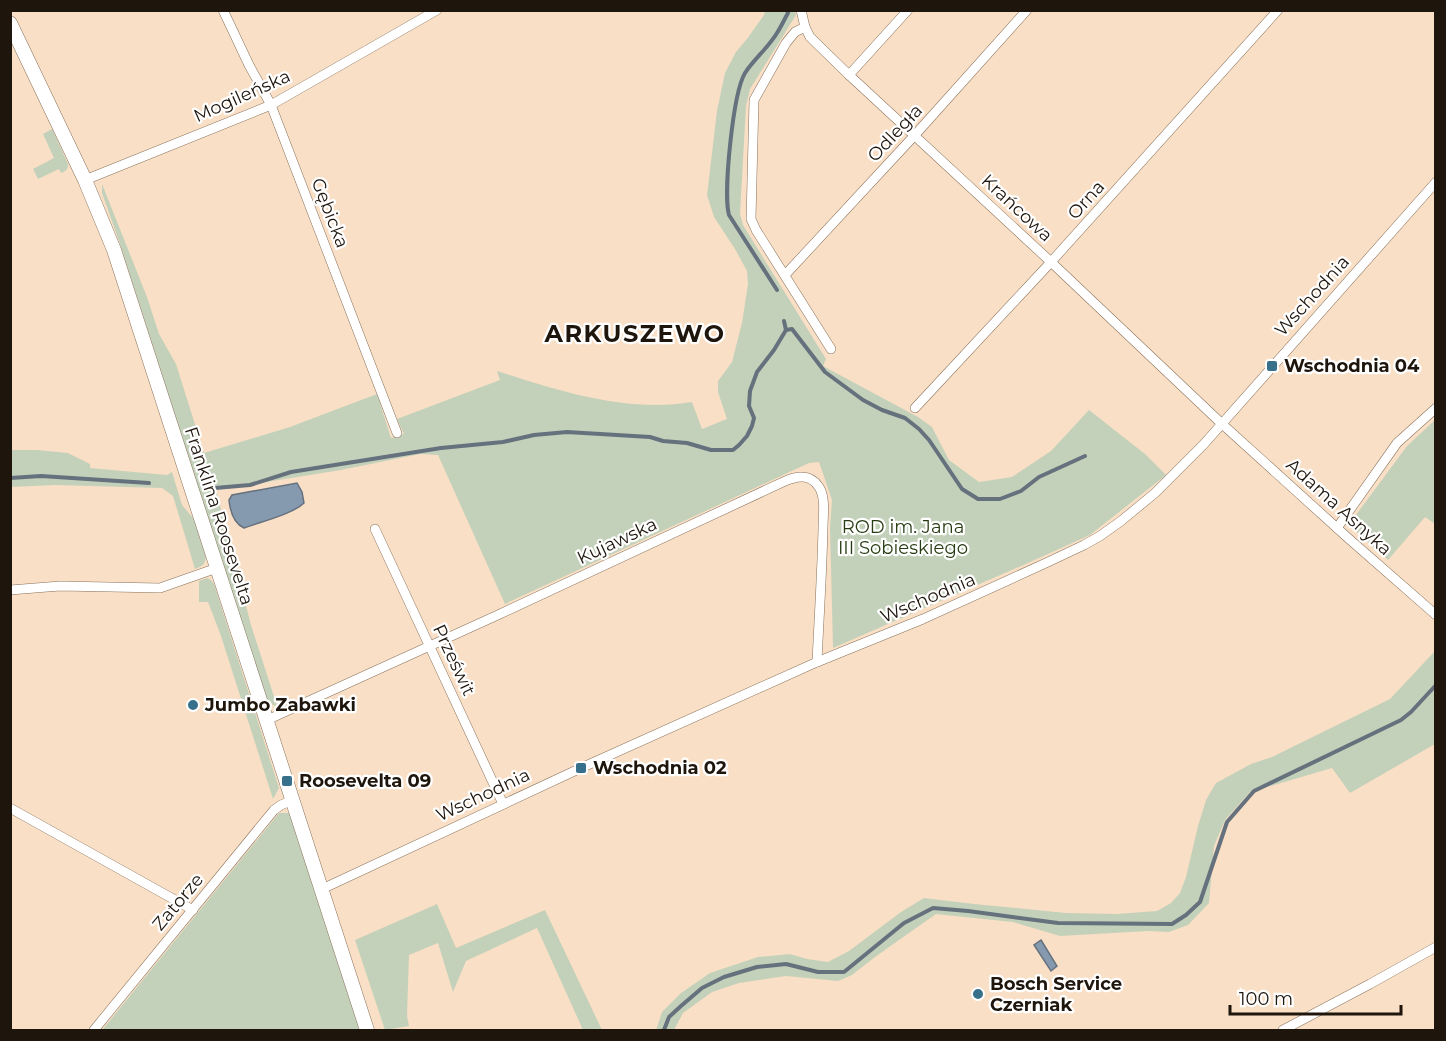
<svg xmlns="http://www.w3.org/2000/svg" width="1446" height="1041" viewBox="0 0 1446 1041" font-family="Montserrat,sans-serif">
	<rect width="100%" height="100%" fill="#f9dfc5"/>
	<g fill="#c4d1ba">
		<path d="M 765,11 L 795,11 L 796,15 L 750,89 L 746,106 L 740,214 L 743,225 L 826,359 L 823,366 L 918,417 L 932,427 L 949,460 L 979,482 L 1012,477 L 1051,451 L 1089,410 L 1145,454 L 1166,475 L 1090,535 L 1028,563 L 833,648 L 830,527 L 832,500 L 819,462 L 809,463 L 505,604 L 438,455 L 420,454 L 341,470 L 216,490 L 251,625 L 277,706 L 268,704 L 120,244 L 102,193 L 102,184 L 147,297 L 159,334 L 176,364 L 204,453 L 290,427 L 377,394 L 391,438 L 404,434 L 397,419 L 500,380 L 497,371 C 559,391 627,413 692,402 L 702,429 L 727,419 L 718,392 L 718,381 L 732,362 L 742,323 L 748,284 L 747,271 L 735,249 L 714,217 L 707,195 L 717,111 L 725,73 L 736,52 L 747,39 L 764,15 Z"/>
		<path d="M 52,129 L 68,164 C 68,170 66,171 61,173 L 59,169 L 38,179 L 33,169 L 54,158 L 43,134 Z"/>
		<path d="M 1435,420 L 1435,524 L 1425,517 L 1388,560 L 1352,528 L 1353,519 L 1407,446 Z"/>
		<path d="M 10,450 L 37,450 L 68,453 L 90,464 L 90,468 L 167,475 L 172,472 L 182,505 L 194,519 L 206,557 C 205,565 202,566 195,569 L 173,496 L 162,488 L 55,485 L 11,487 Z"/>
		<path d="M 207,578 L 211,580 L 214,584 L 279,788 L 273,799 L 221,636 L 208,602 L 199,602 L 199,581 Z"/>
		<path d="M 1435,651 L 1435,744 L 1350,793 L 1332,768 L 1250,792 L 1225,820 L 1214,846 L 1209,903 L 1188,925 L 1169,932 L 1148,931 L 1060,936 L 1013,922 L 936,914 L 875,957 L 852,975 L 838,981 L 786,976 L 739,983 L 712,992 L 683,1013 L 674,1030 L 656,1030 L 662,1012 L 681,993 L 710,973 L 758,957 L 790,954 L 807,959 L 828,962 L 849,951 L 901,912 L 924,898 L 974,904 L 1066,913 L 1116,914 L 1157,911 L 1171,903 L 1180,893 L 1186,877 L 1198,826 L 1206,800 L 1216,783 L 1251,764 L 1272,757 L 1390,699 Z"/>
		<path d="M 279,813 L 290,813 L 361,1030 L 102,1030 Z"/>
		<path d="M 437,904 L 456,948 L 545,910 L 602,1030 L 583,1030 L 537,928 L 466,961 L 453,992 L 438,943 L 409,955 L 407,1016 L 409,1026 L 385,1030 L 355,940 Z"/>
	</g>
	<g fill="#8599af" stroke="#66717e" stroke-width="1.5">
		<path d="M 297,483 L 302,492 L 304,503 C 293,514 260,522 244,528 C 233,523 230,510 229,500 L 232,495 Z"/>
		<path d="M 1041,940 L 1057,966 L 1051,971 L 1034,945 Z"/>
	</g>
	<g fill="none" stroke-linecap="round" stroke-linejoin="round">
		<g stroke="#66717e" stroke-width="4">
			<path d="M 777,290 L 729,215 C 723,193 733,93 745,73 C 754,59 768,48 777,33 C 781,27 784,20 788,13 L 787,10"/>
			<path d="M 786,330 L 792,329 L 825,372 L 863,400 L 882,410 L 905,418 L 919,429 L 929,440 L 962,489 L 978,499 L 1000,499 L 1021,491 L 1039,477 L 1085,456"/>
			<path d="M 10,478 L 41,476 L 149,483"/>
			<path d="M 215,488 L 250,485 L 291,472 L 441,448 L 503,442 L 534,435 L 567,432 L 650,437 L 663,441 L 687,443 L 711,450 L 733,450 L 739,445 L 747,436 L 752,426 L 754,418 L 749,406 L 750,391 L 757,372 L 774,350 L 786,330 L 784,321"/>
			<path d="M 664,1030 L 669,1017 L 681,1006 L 702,988 L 724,977 L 757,967 L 786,964 L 818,972 L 844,972 L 904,923 L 933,908 L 968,911 L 1058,923 L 1172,924 L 1186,915 L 1200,902 L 1227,822 L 1254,791 L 1401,720 L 1411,712 L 1436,685"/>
		</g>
		<defs>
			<g id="street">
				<path d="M 223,10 L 249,65 L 271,105 L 397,433"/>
				<path d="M 801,10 L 805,27 L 810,37 L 849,75 L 1051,262 L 1221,423 L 1348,538 L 1436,615"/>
				<path d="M 805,27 L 795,32 L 786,43 L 754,100 L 751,219 L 756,230 L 831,349"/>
				<path d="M 849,75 L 908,10"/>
				<path d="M 85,180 L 271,105 L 437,10"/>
				<path d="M 785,275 L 914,136 L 1027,10"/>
				<path d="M 915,408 L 1051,262 L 1278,10"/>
				<path d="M 1337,528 L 1397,443 L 1436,408"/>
				<path d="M 375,529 L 503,804"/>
				<path d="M 10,590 L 60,586 L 160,588 L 217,568"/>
				<path d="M 267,720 L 500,614 L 783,482 C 796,476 810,473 819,487 C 826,498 823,516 823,528 C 822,573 819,618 817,662"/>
				<path d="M 10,808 L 193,910"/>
				<path d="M 322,889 L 581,768 L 817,662 L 923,619 L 1048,562 L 1084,545 L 1100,536 L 1121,521 L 1155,493 L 1204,444 L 1436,182"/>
				<path d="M 94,1030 L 274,810 L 281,805 L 293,800"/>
				<path d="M 1283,1030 L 1370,984 L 1436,947"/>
			</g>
			<path id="secondary" d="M 10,23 L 85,180 L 114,250 L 367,1030"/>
		</defs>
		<use href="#street" stroke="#89715a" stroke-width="10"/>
		<use href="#secondary" stroke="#89715a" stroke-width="15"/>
		<use href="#street" stroke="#fff" stroke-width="9"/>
		<use href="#secondary" stroke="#fff" stroke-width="14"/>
	</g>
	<g fill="#37708a" stroke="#fff" stroke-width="2">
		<rect x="1266" y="360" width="12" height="12" rx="3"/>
		<circle cx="193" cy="705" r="6"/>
		<rect x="575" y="762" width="12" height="12" rx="3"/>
		<rect x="281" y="775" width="12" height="12" rx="3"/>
		<circle cx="978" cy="994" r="6"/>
	</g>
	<g text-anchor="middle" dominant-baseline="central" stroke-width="4.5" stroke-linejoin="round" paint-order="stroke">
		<g font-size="18" fill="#1e150c" stroke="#fff">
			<text transform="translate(242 96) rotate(-24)">Mogileńska</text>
			<text transform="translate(895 133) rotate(-47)">Odległa</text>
			<text transform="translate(1086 200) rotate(-48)">Orna</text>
			<text transform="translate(1017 208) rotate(43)">Krańcowa</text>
			<text transform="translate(330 213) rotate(69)">Gębicka</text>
			<text transform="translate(1312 296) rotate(-48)">Wschodnia</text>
			<text transform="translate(1339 507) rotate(42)">Adama Asnyka</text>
			<text transform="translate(219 516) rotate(72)">Franklina Roosevelta</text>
			<text transform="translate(617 541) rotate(-25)">Kujawska</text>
			<text transform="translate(928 598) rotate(-23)">Wschodnia</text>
			<text transform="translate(454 660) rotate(65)">Prześwit</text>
			<text transform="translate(483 795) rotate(-25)">Wschodnia</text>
			<text transform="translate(178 902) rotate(-50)">Zatorze</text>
		</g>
		<g font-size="18" font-weight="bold" fill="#1e150c" stroke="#fff" text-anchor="start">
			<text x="1284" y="366">Wschodnia 04</text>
			<text x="205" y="705">Jumbo Zabawki</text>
			<text x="593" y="768">Wschodnia 02</text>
			<text x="299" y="781">Roosevelta 09</text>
			<text x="990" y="984">Bosch Service<tspan x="990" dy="21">Czerniak</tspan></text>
		</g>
		<g font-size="18" fill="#283c13" stroke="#fff">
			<text x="903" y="527">ROD im. Jana<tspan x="903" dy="21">III Sobieskiego</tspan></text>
		</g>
		<g font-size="24" font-weight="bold" letter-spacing="1.5" fill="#1e150c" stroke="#fff">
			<text x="635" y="333">ARKUSZEWO</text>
		</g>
	</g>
	<rect width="1446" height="1041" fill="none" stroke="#1e150c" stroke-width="24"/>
	<path d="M1230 1005v9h171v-9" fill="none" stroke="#1e150c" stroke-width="3"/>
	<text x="1239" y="1005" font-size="18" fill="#1e150c" stroke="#ffffff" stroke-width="4.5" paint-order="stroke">100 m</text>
</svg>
